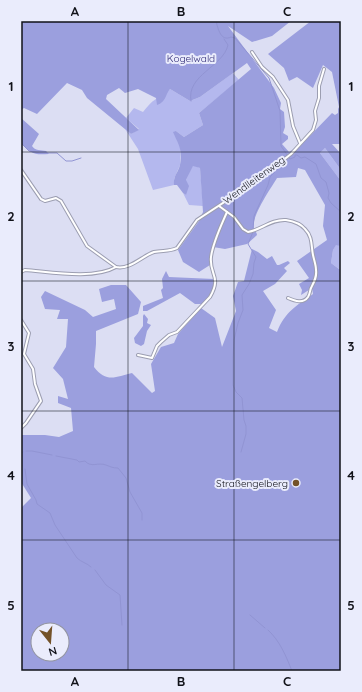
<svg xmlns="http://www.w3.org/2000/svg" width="362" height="692" viewBox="0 0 362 692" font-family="Quicksand,sans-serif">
	<rect width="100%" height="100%" fill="#dcdef3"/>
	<g fill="#b4b8ee">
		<path d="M 233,73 L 239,80 L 199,113 L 203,125 L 184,137 L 176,131 L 178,142 L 181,146 L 180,165 L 174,179 L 174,185 L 153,190 L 138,149 L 125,129 L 131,134 L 139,129 L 126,118 L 134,108 L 143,112 C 147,107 151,102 156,99 C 161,95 165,94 170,89 L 190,101 L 200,97 Z"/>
		<path d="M 325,148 L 341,170 L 341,181 L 320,153 Z"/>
		<path d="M 193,165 L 200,168 L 203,206 L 189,205 L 183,193 L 186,195 L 186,180 Z"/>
		<path d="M 336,244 L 340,246 L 341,248 L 341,267 L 339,269 L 331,263 L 333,250 Z"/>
	</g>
	<g fill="#9b9fde" fill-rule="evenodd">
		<path d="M 21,21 L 291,21 L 272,36 L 252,42 L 228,26 L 274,88 L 281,103 L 280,109 L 284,112 L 285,127 L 283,133 L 288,136 L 288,139 L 282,144 L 289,152 L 302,144 L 332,113 L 335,115 L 338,113 L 338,109 L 339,107 L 332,72 L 323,65 L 313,88 L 297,77 L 289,81 L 284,68 L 268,54 L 311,21 L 341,21 L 341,145 L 339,144 L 332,144 L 341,154 L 341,170 L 325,148 L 320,153 L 341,181 L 341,248 L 340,246 L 336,245 L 333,250 L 331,263 L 339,269 L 341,267 L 341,671 L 21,671 L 21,508 L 31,498 L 21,482 L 21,435 L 45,435 L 59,437 L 73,431 L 71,408 L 58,403 L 58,396 L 68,399 L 63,379 L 53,368 L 66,347 L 68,319 L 57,319 L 60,310 L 45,309 L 41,297 L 45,291 L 85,310 L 93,317 L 116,309 L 114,299 L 102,302 L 99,289 L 111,285 L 126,285 L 141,302 L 138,314 L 96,331 L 96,344 L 94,367 C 106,383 116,377 132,373 L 152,393 L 155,391 L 151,364 L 161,347 L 174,343 L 178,334 L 201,308 L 215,318 L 222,347 L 236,311 L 233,296 L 238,282 L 244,281 L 252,249 L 258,252 L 267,259 L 272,256 L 277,265 L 279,265 L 288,261 L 290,263 L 284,268 L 287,271 L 275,284 L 263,291 L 276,310 L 269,328 L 277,332 C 285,312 296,306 313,294 L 312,288 L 301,295 L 302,290 L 299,284 L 309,278 L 297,261 L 327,240 L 323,226 L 325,205 L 305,170 L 298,168 L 296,177 L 277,178 C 271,188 250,218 254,229 C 255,231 257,233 257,235 L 247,244 L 225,249 L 213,247 L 210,258 L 210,265 L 199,272 L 183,262 L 178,250 L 199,221 L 203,212 L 200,168 L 193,166 L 186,180 L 189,186 L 186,195 L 183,193 L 177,185 L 174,185 C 173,176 178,173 180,165 C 183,149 178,144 173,132 L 176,131 L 184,137 L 203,125 L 199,113 L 251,69 L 247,63 L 200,97 L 190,101 L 170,89 C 165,95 166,102 157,105 L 156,98 L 138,89 L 125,93 L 119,88 L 107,95 L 106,99 L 139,130 L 131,134 L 87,98 L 82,90 L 67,83 L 37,114 L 24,108 L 21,110 ZM 38,630 L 62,630 L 62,654 L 38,654 Z"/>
		<path d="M 21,118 L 39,134 L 32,146 C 35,151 41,150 46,151 L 49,154 C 33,155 32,154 21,143 Z"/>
		<path d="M 166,271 L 169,277 L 214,279 C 215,290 209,296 202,304 L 195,304 L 180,293 L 147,311 L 143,311 L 143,306 L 163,298 L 161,290 L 163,288 L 162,279 Z"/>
		<path d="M 144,314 L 148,319 L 147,323 L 151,325 L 147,331 L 144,344 L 141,346 L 135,343 L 134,338 L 143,326 L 143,316 Z"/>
	</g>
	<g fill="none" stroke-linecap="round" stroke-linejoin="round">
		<g stroke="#9194d3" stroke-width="1">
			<path d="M 216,21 C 218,29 221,42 231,37 L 235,38 L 269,78 L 280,111 L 281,146 L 290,159 L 295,157 L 295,155 L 297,155 L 301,158 L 305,157 L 316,164 L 321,178 L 326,182 L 329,193 L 328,198 L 331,203 L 341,212"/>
			<path d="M 191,101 C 186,75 223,67 228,45 L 224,39"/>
			<path d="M 21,143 L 29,151 L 40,153 L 57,153 L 66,161 L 72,161 L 81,158"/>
			<path d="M 253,230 L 254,216 L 268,185 L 270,177 L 288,158"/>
			<path d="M 26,451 L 32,451 L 52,455"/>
			<path d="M 241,452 L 246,434 L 246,426 L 244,420 L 242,398 L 236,392 L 233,385 L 233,358 L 234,340 L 238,323 L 243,310 L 242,295 L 249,284 L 253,274 L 254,263 L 256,257 L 248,244 L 253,232"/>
			<path d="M 21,453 L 23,452"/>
			<path d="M 56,456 L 77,460 L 79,462 L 85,461 C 91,468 98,462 106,465 C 111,467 113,468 118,468 L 126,478 L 130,492 L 142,513 L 142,520"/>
			<path d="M 21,463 L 22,466"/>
			<path d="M 25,469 L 27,484 L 36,500 L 37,504 L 50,513 L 55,525 L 77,558 C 81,562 87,563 91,567"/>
			<path d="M 95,570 L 106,585 L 120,595 L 122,625"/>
			<path d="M 250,615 L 265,628"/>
			<path d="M 268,630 C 280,641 286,656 292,671"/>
		</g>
		<defs>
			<g id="minor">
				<path d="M 252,52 L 262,67 L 273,77 L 288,100 L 293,126 L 300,143"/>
				<path d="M 21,170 L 41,199 L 45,201 L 56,198 L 61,201 L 87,246 L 116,267 C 130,270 142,256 154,252 C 162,250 169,252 177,248 L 197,220 L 258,180 L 291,154 L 313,130 L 316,120 L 315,111 L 319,98 L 319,86 L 324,69"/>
				<path d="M 219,206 L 234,217 L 243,229 L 248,232 C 261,230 271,219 286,220 C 292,221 301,224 305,229 C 313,237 311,246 313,255 C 314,260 316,265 316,270 C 317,277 314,282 311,288 C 310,290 310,294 308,297 C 303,304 295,301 288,298"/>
				<path d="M 21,272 L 25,270 C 51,272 93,280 116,267"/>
				<path d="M 21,320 L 29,333 L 24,354 L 33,369 L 35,384 L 41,401 L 26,423 L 21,428"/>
				<path d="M 138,355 L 152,358 L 157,346 L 161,342 L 169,335 L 177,332 L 210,297 C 222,276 209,275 211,257 C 213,242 221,226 227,212"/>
			</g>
		</defs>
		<use href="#minor" stroke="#9c9eb1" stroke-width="4"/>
		<use href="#minor" stroke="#fff" stroke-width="2"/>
	</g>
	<path fill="none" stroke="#111219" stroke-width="1" stroke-opacity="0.55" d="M 128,21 L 128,671M 234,21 L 234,671M 21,152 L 341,152M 21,281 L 341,281M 21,411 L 341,411M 21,540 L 341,540"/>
	<circle fill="#735229" stroke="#eaecfc" stroke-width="1.5" cx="296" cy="483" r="4"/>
	<g text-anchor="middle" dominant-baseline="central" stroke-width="4" stroke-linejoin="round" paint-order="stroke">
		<g font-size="10" fill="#342f79" stroke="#eaecfc">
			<text x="191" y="58">Kogelwald</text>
		</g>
		<g font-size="10" fill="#111219" stroke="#eaecfc">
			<text transform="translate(254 180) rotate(-36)">Wendlleitenweg</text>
		</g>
		<g font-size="10" fill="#111219" stroke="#eaecfc" text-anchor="end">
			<text x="288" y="483">Straßengelberg</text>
		</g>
	</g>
	<rect width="362" height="692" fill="none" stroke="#eaecfc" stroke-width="44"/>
	<g transform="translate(50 642) rotate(163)"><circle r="19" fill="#eaecfc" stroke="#9395a1"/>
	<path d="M0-3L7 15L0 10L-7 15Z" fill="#735229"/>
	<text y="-6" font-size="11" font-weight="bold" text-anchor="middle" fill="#111219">N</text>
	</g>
	<rect x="22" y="22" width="318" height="648" fill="none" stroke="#111219" stroke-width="1.5"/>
	<g font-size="13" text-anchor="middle" font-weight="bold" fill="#111219">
		<text x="75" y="16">A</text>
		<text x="181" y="16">B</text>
		<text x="287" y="16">C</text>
		<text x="11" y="91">1</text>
		<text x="351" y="91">1</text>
		<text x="11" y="221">2</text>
		<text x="351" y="221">2</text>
		<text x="11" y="351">3</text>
		<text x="351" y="351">3</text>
		<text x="11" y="480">4</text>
		<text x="351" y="480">4</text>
		<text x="11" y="610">5</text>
		<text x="351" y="610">5</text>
		<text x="75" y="686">A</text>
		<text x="181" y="686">B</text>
		<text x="287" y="686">C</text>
	</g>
</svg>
